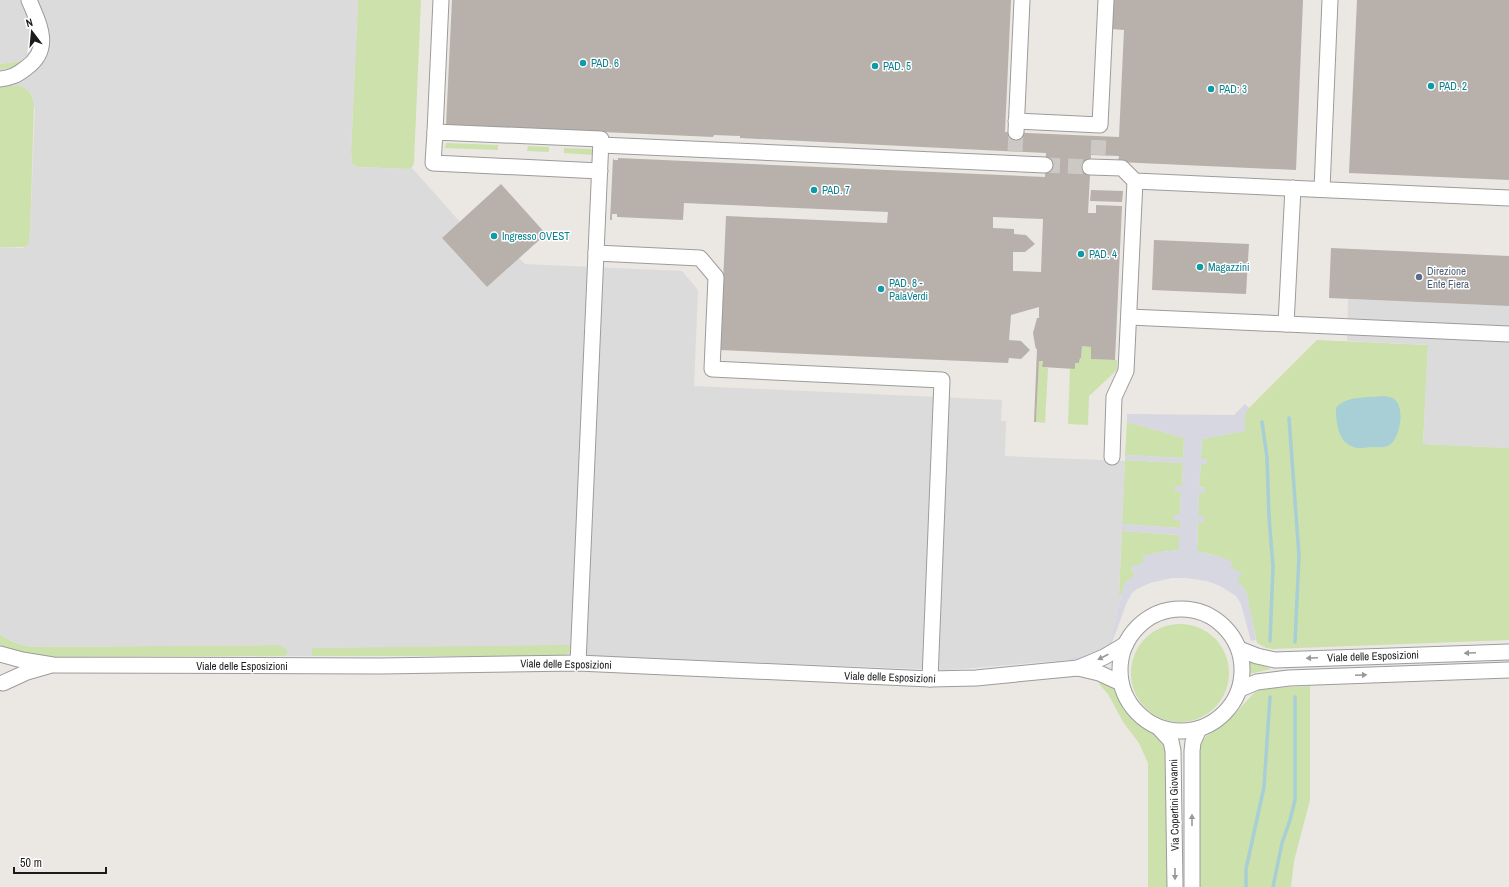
<svg xmlns="http://www.w3.org/2000/svg" width="1509" height="887" viewBox="0 0 1509 887" font-family="'Archivo Narrow',sans-serif">
	<rect width="100%" height="100%" fill="#ebe7e2"/>
	<g fill="#cce1ac">
		<path d="M 358,0 L 421,0 L 414,162 L 413,166 L 410,169 L 358,167 L 352,164 L 351,152 Z"/>
		<path d="M 21,61 L 21,63 L 14,68 L 0,69 L 0,64 Z"/>
		<path d="M 18,85 C 29,88 33,95 34,106 L 30,232 L 29,243 L 26,247 L 0,247 L 0,87 Z"/>
		<path d="M 446,143 L 498,145 L 498,150 L 445,148 Z"/>
		<path d="M 528,146 L 549,147 L 549,152 L 527,151 Z"/>
		<path d="M 564,148 L 594,149 L 594,155 L 564,153 Z"/>
		<path d="M 1317,340 L 1428,345 L 1423,444 L 1509,448 L 1509,640 L 1272,649 L 1266,648 L 1257,643 L 1246,591 L 1237,582 L 1230,567 L 1232,562 L 1213,555 L 1197,551 L 1198,522 L 1204,522 L 1204,517 L 1198,516 L 1199,493 L 1205,493 L 1205,488 L 1199,487 L 1201,464 L 1206,464 L 1207,460 L 1201,459 L 1202,439 L 1245,431 L 1245,415 L 1247,410 Z"/>
		<path d="M 1082,346 L 1091,347 L 1091,359 L 1117,360 L 1117,370 L 1089,396 L 1088,425 L 1068,424 L 1070,369 L 1075,369 L 1075,363 L 1079,363 L 1080,358 L 1081,358 Z"/>
		<path d="M 1039,361 L 1043,361 L 1042,367 L 1048,368 L 1045,423 L 1036,422 Z"/>
		<path d="M 1127,422 L 1184,438 L 1183,458 L 1125,455 Z"/>
		<path d="M 1125,460 L 1183,463 L 1182,486 L 1176,486 L 1181,492 L 1180,515 L 1174,514 L 1180,520 L 1180,528 L 1122,524 Z"/>
		<path d="M 1122,531 L 1179,535 L 1179,550 L 1161,552 L 1143,556 L 1145,562 L 1131,568 L 1135,576 L 1126,582 L 1121,595 L 1119,595 Z"/>
		<circle cx="1180" cy="673" r="49"/>
		<path d="M 0,634 C 10,642 21,646 35,647 L 279,645 L 287,649 L 287,654 L 285,656 L 43,657 C 29,654 12,653 0,645 Z"/>
		<path d="M 555,644 L 569,645 L 570,646 L 570,653 L 564,655 L 537,656 L 312,656 L 312,648 Z"/>
		<path d="M 1243,657 L 1271,669 L 1245,675 Z"/>
		<path d="M 1098,677 L 1115,687 L 1129,714 L 1154,734 L 1165,748 L 1167,887 L 1148,887 L 1148,763 L 1139,743 L 1123,722 L 1108,694 L 1100,685 Z"/>
		<path d="M 1310,686 L 1310,800 L 1294,861 L 1291,887 L 1200,887 L 1199,754 L 1201,742 L 1205,737 L 1229,720 L 1254,693 L 1260,690 L 1271,688 Z"/>
	</g>
	<g fill="#dbdbdb">
		<path d="M 0,0 L 358,0 L 351,152 L 352,164 L 358,167 L 408,169 L 412,168 L 460,222 L 442,238 L 487,287 L 519,258 L 525,264 L 682,271 L 698,290 L 694,386 L 1002,400 L 1001,421 L 1006,421 L 1005,456 L 1125,461 L 1119,595 L 1121,595 L 1112,635 L 1108,645 L 1104,650 L 1094,655 L 1069,657 L 1069,660 L 947,670 L 567,655 L 570,653 L 570,646 L 569,645 L 312,648 L 312,656 L 285,656 L 287,654 L 287,649 L 279,645 L 35,647 L 20,645 L 5,638 L 0,634 L 0,247 L 23,248 L 27,246 L 29,243 L 30,232 L 35,110 L 32,95 L 25,88 L 18,85 L 0,87 L 0,69 L 14,68 L 21,63 L 21,61 L 0,64 Z"/>
		<path d="M 1348,299 L 1509,306 L 1509,448 L 1423,444 L 1428,345 L 1347,341 Z"/>
	</g>
	<path fill="#d6d7e1" d="M 1245,404 L 1249,408 L 1245,415 L 1245,431 L 1202,439 L 1201,459 L 1207,459 L 1206,464 L 1201,464 L 1199,487 L 1205,488 L 1205,493 L 1199,493 L 1198,516 L 1204,516 L 1204,522 L 1198,522 L 1197,551 L 1227,559 L 1232,562 L 1230,567 L 1242,573 L 1237,582 L 1243,586 L 1247,594 L 1256,640 L 1251,641 L 1241,604 L 1236,596 L 1220,586 L 1207,581 L 1186,578 L 1172,578 L 1150,583 L 1137,589 L 1132,593 L 1127,602 L 1111,645 L 1095,657 L 1069,660 L 1069,657 L 1094,655 L 1104,650 L 1108,645 L 1112,635 L 1123,587 L 1127,580 L 1135,576 L 1131,567 L 1144,562 L 1143,556 L 1161,552 L 1179,550 L 1179,535 L 1122,531 L 1122,524 L 1180,528 L 1180,520 L 1174,520 L 1174,514 L 1180,514 L 1181,492 L 1175,492 L 1175,486 L 1182,486 L 1183,463 L 1125,460 L 1125,455 L 1183,458 L 1184,438 L 1127,422 L 1127,414 L 1234,415 Z"/>
	<path fill="#a7cfd5" d="M 1385,396 C 1387,397 1392,397 1394,399 C 1406,408 1400,440 1388,446 C 1382,448 1375,447 1369,447 C 1365,448 1358,449 1354,447 C 1338,443 1336,422 1336,408 C 1346,395 1370,398 1385,396 Z"/>
	<g fill="none" stroke-linecap="round" stroke-linejoin="round">
		<g stroke="#a7cfd5" stroke-width="3.5">
			<path d="M 1289,418 L 1299,556 L 1295,642"/>
			<path d="M 1262,422 L 1267,457 L 1269,517 L 1273,567 L 1270,641"/>
			<path d="M 1246,887 L 1246,869 L 1264,787 L 1270,697"/>
			<path d="M 1273,887 L 1282,843 L 1290,820 L 1295,800 L 1295,697"/>
		</g>
	</g>
	<g fill="#b8b0ab" fill-rule="evenodd">
		<path d="M 452,0 L 1011,0 L 1005,132 L 1119,137 L 1124,30 L 1111,29 L 1110,0 L 1303,0 L 1296,170 L 1118,162 L 1119,156 L 1091,155 L 1088,213 L 1096,213 L 1096,205 L 1122,206 L 1115,360 L 1091,359 L 1091,347 L 1082,346 L 1081,358 L 1080,358 L 1079,363 L 1075,363 L 1075,369 L 1042,367 L 1043,361 L 1039,361 L 1036,422 L 1034,422 L 1037,349 L 1036,349 L 1035,345 L 1033,333 L 1036,322 L 1037,318 L 1039,318 L 1039,307 L 1011,315 L 1009,340 L 1021,341 L 1030,350 L 1021,359 L 1009,358 L 1008,363 L 720,350 L 726,216 L 887,223 L 888,212 L 684,203 L 683,220 L 617,217 L 617,214 L 612,214 L 612,220 L 610,220 L 613,158 L 614,160 L 618,160 L 618,158 L 1045,177 L 1046,153 L 740,138 L 740,136 L 714,135 L 713,137 L 446,125 ZM 993,217 L 1043,219 L 1041,272 L 1013,271 L 1013,252 L 1025,252 L 1035,244 L 1026,235 L 1014,234 L 1014,229 L 993,228 Z"/>
		<path d="M 1357,0 L 1509,0 L 1509,180 L 1349,173 Z"/>
		<path d="M 501,184 L 546,234 L 487,287 L 442,238 Z"/>
		<path d="M 1091,190 L 1123,191 L 1122,202 L 1090,201 Z"/>
		<path d="M 1154,240 L 1249,244 L 1246,294 L 1152,290 Z"/>
		<path d="M 1331,248 L 1509,256 L 1509,306 L 1329,298 Z"/>
	</g>
	<g fill="none" stroke-linecap="round" stroke-linejoin="round">
		<g stroke="#ccc8c4" stroke-width="15" stroke-dasharray="15 8" stroke-linecap="butt">
			<path d="M 1015,151 L 1016,132"/>
			<path d="M 1098,155 L 1099,136"/>
			<path d="M 1045,165 L 1090,167"/>
		</g>
		<defs>
			<g id="minor">
				<path d="M 0,79 C 11,78 17,75 26,68 C 53,49 39,24 29,0"/>
				<path d="M 1016,121 L 1100,125 L 1106,0"/>
				<path d="M 435,132 L 441,0"/>
				<path d="M 1016,132 L 1022,0"/>
				<path d="M 601,145 L 1045,165"/>
				<path d="M 1090,167 L 1122,168 L 1135,181 L 1509,198"/>
				<path d="M 600,171 L 433,163 L 435,132 L 601,139 L 596,253 L 700,258 L 716,277 L 712,369 L 942,380 L 930,679"/>
				<path d="M 1322,189 L 1330,0"/>
				<path d="M 1129,317 L 1286,324 L 1293,188"/>
				<path d="M 1286,324 L 1509,334"/>
				<path d="M 1112,457 L 1114,397 L 1126,371 L 1135,181"/>
				<circle cx="1181" cy="670" r="61"/>
				<path d="M 1239,649 L 1257,656 L 1275,660 L 1509,652"/>
				<path d="M 0,654 L 22,660 L 53,665 L 380,666 L 578,663 L 930,679 L 976,678 L 1078,668 L 1099,673 L 1121,683"/>
				<path d="M 578,663 L 596,253"/>
				<path d="M 1078,668 L 1104,657 L 1126,644"/>
				<path d="M 3,683 L 27,672 L 48,666"/>
				<path d="M 1240,689 L 1257,682 L 1289,678 L 1509,670"/>
				<path d="M 1159,728 L 1171,741 L 1173,751 L 1175,887"/>
				<path d="M 1192,887 L 1192,751 L 1193,742 L 1199,729"/>
			</g>
		</defs>
		<use href="#minor" stroke="#9c9c9c" stroke-width="17"/>
		<use href="#minor" stroke="#fff" stroke-width="15"/>
	</g>
	<defs><path id="oneway-solid" d="M-6-.8H1V-3.2L6.5 0L1 3.2V.8H-6Z"/></defs>
	<g fill="#989898">
		<use href="#oneway-solid" transform="translate(1470 653) rotate(178)"/>
		<use href="#oneway-solid" transform="translate(1103 657) rotate(153)"/>
		<use href="#oneway-solid" transform="translate(1312 658) rotate(177)"/>
		<use href="#oneway-solid" transform="translate(1361 675) rotate(-2)"/>
		<use href="#oneway-solid" transform="translate(1192 820) rotate(-90)"/>
		<use href="#oneway-solid" transform="translate(1175 874) rotate(90)"/>
	</g>
	<g fill="#0f9aa8" stroke="#fff" stroke-width="1.5">
		<circle cx="583" cy="63" r="4"/>
		<circle cx="875" cy="66" r="4"/>
		<circle cx="1431" cy="86" r="4"/>
		<circle cx="1211" cy="89" r="4"/>
		<circle cx="814" cy="190" r="4"/>
		<circle cx="494" cy="236" r="4"/>
		<circle cx="1081" cy="254" r="4"/>
		<circle cx="1200" cy="267" r="4"/>
		<circle cx="881" cy="289" r="4"/>
	</g>
	<circle fill="#5c6f8a" stroke="#fff" stroke-width="1.5" cx="1419" cy="277" r="4"/>
	<g text-anchor="middle" dominant-baseline="central" stroke-width="3" stroke-linejoin="round" paint-order="stroke">
		<g font-size="11" fill="#0d838f" stroke="#fff" text-anchor="start">
			<text x="591" y="63">PAD. 6</text>
			<text x="883" y="66">PAD. 5</text>
			<text x="1439" y="86">PAD. 2</text>
			<text x="1219" y="89">PAD: 3</text>
			<text x="822" y="190">PAD. 7</text>
			<text x="502" y="236">Ingresso OVEST</text>
			<text x="1089" y="254">PAD. 4</text>
			<text x="1208" y="267">Magazzini</text>
			<text x="889" y="283">PAD. 8 -<tspan x="889" dy="13">PalaVerdi</tspan></text>
		</g>
		<g font-size="11" fill="#4e5e75" stroke="#fff" text-anchor="start">
			<text x="1427" y="271">Direzione<tspan x="1427" dy="13">Ente Fiera</tspan></text>
		</g>
		<g font-size="11" fill="#1b1b1b" stroke="#fff">
			<text transform="translate(1373 656) rotate(-2)">Viale delle Esposizioni</text>
			<text transform="translate(566 664) rotate(1)">Viale delle Esposizioni</text>
			<text x="242" y="666">Viale delle Esposizioni</text>
			<text transform="translate(890 677) rotate(2)">Viale delle Esposizioni</text>
			<text transform="translate(1174 805) rotate(-91)">Via Copertini Giovanni</text>
		</g>
	</g>
	<g transform="translate(32 32) rotate(344)" stroke="#ffffff" stroke-width="3" paint-order="stroke">
	<path d="M0-3L7 15L0 10L-7 15Z" fill="#1b1b1b"/>
	<text y="-6" font-size="11" font-weight="bold" text-anchor="middle" fill="#1b1b1b">N</text>
	</g>
	<path d="M14 867v6h92v-6" fill="none" stroke="#1b1b1b" stroke-width="2"/>
	<text x="20" y="867" font-size="12" fill="#1b1b1b" stroke="#ffffff" stroke-width="3" paint-order="stroke">50 m</text>
</svg>
